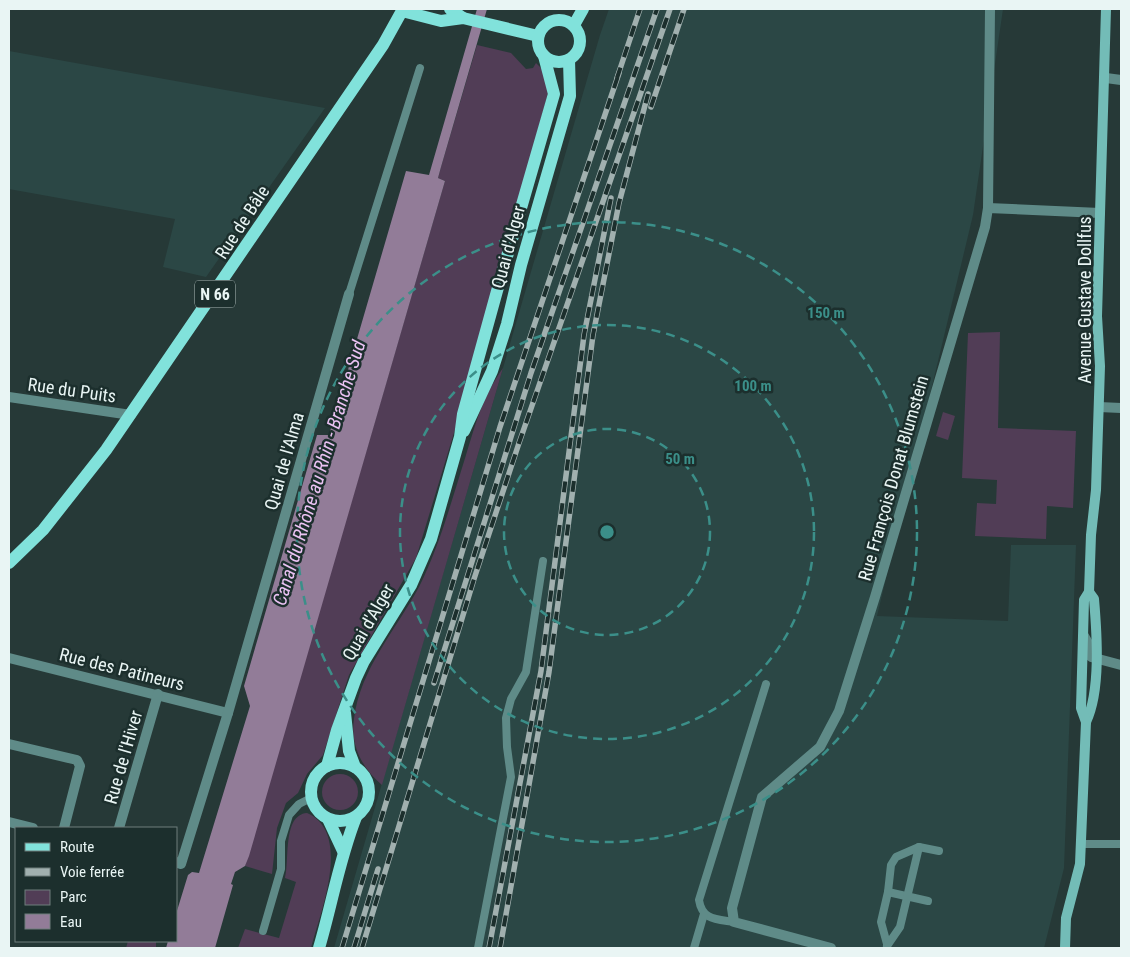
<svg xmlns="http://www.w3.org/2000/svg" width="1130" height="957" viewBox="0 0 1130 957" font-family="'Roboto Condensed',sans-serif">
	<rect width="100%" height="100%" fill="#263937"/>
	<g fill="#2b4745">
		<path d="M 609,9 L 1003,9 L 973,215 L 877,616 L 1008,621 L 1011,545 L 1076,545 L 1064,868 L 1044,948 L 334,948 L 600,35 Z"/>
		<path d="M 9,51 L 325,108 L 206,277 L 163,267 L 175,219 L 9,189 Z"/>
	</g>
	<g fill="#513d56">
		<path d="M 477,45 L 511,53 L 526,69 L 533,68 L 536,63 L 544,71 L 548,93 L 460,413 L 416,558 L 349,675 L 323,755 L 307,774 L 298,793 L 286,803 L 277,828 L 272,874 L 245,866 L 445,181 L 438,178 L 441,167 Z"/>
		<path d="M 1000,332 L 998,428 L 1076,431 L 1073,508 L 1047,506 L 1046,539 L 975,536 L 977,503 L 996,504 L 997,480 L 962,478 L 968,333 Z"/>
		<path d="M 503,368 L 382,785 C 362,768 350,745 354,719 C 360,669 396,630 419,587 C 440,545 452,499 466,455 C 477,420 482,398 503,368 Z"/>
		<path d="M 943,412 L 955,416 L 948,440 L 936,436 Z"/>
		<circle cx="340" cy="792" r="18"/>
		<path d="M 307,813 C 353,833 320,913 311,948 L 238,948 L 245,929 L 279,938 L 296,882 L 285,878 C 290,861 282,815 307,813 Z"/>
		<path d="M 128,941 L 156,941 L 156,948 L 126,948 Z"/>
	</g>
	<path fill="#927c98" d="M 477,9 L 487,9 L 441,167 L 438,178 L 445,181 L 249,856 L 245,866 L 235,872 L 231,884 L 233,885 L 215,948 L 166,948 L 168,941 L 176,941 L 176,914 L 188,875 L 192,872 L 199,873 L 250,706 L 244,686 L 317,435 L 329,435 L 406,171 L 429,175 Z"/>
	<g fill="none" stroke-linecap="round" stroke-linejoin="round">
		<g stroke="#5f8b88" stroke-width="8">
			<path d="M 349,294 L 420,68"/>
			<path d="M 1082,844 L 1121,844"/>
			<path d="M 888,892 L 928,901"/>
			<path d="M 734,922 C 716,919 702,920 699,900 L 766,684"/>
			<path d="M 263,931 L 281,869 L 281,841 L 289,815 L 299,804 L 311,798"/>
			<path d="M 887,944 L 881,922 L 888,892 L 891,865 L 896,857 L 919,847 L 939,851"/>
			<path d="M 887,946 L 900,927 L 919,847"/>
			<path d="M 478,948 L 511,777 L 507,747 L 506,718 L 511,699 L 526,672 L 543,561"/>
			<path d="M 694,948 L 704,914"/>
		</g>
		<g stroke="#5f8b88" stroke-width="10">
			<path d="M 1106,78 L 1121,80"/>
			<path d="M 988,208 L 1100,213"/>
			<path d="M 9,397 L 131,415"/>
			<path d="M 1099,407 L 1121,408"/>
			<path d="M 1084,636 L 1088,643 L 1091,657 L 1121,665"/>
			<path d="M 9,658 L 228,713"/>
			<path d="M 9,744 L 77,760 L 80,766 L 64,828"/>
			<path d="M 9,822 L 33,828"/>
			<path d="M 119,828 L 158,694"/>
			<path d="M 176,862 L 181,864 L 228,713 L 349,294"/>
			<path d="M 831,948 L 734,922 L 732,908 L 762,797 L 820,747 L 839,711 L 875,597 L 985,227 L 988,208 L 990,9"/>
		</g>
		<g stroke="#73bcb7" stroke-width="10">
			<path d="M 1086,722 C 1101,691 1097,634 1094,599 L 1089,592"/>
			<path d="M 1065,948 L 1066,918 L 1080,864 L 1086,722 L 1081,708 L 1084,600 L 1089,592 L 1091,535 L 1096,490 L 1100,366 L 1097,316 L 1106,9"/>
		</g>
		<g stroke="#81e2db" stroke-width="12">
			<path d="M 450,9 L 463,18"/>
			<path d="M 402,11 L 441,21 L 463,18 L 538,36"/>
			<circle cx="559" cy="41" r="21"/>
			<path d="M 574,25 L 583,9"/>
			<path d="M 464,431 L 492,371 L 507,324 L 521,265 L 570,96 L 569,60"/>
			<path d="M 9,563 L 43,530 L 106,450 L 383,45 L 403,9"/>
			<path d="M 345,713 L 349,751 L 355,767"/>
			<circle cx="340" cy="792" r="29"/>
			<path d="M 327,766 L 337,730 L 356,678 L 364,661 L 411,585 L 431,539 L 460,437 L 463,414 L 497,291 L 554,94 L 544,56"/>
			<path d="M 328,819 L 343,851"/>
			<path d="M 319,948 C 332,904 339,860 356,817"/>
		</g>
		<defs>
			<g id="rail">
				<path d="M 617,78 L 640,9"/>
				<path d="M 651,107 L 684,9"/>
				<path d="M 434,683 L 531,373 L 657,9"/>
				<path d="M 342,948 L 500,427 L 619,73"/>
				<path d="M 354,948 L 378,869"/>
				<path d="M 362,948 L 474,579 L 519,443 L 670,9"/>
				<path d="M 489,948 L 541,671 L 584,335 L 611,198"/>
				<path d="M 500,948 L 549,672 L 593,335 L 619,203 L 648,94"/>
			</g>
		</defs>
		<use href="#rail" stroke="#a1b0af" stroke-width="5.5"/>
		<use href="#rail" stroke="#1c2f2d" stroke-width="4" stroke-dasharray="11" stroke-linecap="butt"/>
	</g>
	<g fill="none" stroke="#3b8f89" stroke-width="2.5" stroke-dasharray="9 6">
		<circle cx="607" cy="532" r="103"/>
		<circle cx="607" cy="532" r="207"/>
		<circle cx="607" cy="532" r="310"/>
	</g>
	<g text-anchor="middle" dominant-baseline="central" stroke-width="5" stroke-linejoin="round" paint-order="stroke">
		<rect fill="#1c2f2d" stroke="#acbab8" stroke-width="1" x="195" y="280.5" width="40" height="27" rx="4"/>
		<g font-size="16" font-weight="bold" fill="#e9f5f4">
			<text x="215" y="294">N 66</text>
		</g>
		<g font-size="18" fill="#e9f5f4" stroke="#1c2f2d">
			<text transform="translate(242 222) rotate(-57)">Rue de Bâle</text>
			<text transform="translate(508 247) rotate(-75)">Quai d'Alger</text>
			<text transform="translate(1084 300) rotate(-90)">Avenue Gustave Dollfus</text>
			<text transform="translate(72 390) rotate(8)">Rue du Puits</text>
			<text transform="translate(284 461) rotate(-74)">Quai de l'Alma</text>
			<text transform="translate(893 478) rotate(-74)">Rue François Donat Blumstein</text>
			<text transform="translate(368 622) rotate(-60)">Quai d'Alger</text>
			<text transform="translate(122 669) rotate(14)">Rue des Patineurs</text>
			<text transform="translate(123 757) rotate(-74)">Rue de l'Hiver</text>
		</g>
		<g font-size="19" font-style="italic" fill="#eac2f3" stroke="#1c2f2d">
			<text transform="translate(319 473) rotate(-73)">Canal du Rhône au Rhin - Branche Sud</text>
		</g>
	</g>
	<circle cx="607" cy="532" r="8" fill="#3b8f89" stroke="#1c2f2d" stroke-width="2.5"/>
	<g font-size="15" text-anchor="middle" font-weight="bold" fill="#3b8f89" stroke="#1c2f2d" stroke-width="5" stroke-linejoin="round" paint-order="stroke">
		<text x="826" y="318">150 m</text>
		<text x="753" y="391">100 m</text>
		<text x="680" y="464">50 m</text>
	</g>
	<rect width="1130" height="957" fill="none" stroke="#e9f5f4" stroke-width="20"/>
	<rect x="15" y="827" width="162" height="115" fill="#1c2f2d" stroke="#6e7e7d"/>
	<rect x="25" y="843" width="25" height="8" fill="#81e2db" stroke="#6e7e7d"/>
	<text x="60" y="852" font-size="15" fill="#e9f5f4">Route</text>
	<rect x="25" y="868" width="25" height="8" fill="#a1b0af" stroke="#6e7e7d"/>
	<text x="60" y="877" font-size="15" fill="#e9f5f4">Voie ferrée</text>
	<rect x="25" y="890" width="25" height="15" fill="#513d56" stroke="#6e7e7d"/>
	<text x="60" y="902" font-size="15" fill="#e9f5f4">Parc</text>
	<rect x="25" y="914" width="25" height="15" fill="#927c98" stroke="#6e7e7d"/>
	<text x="60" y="927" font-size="15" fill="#e9f5f4">Eau</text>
</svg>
